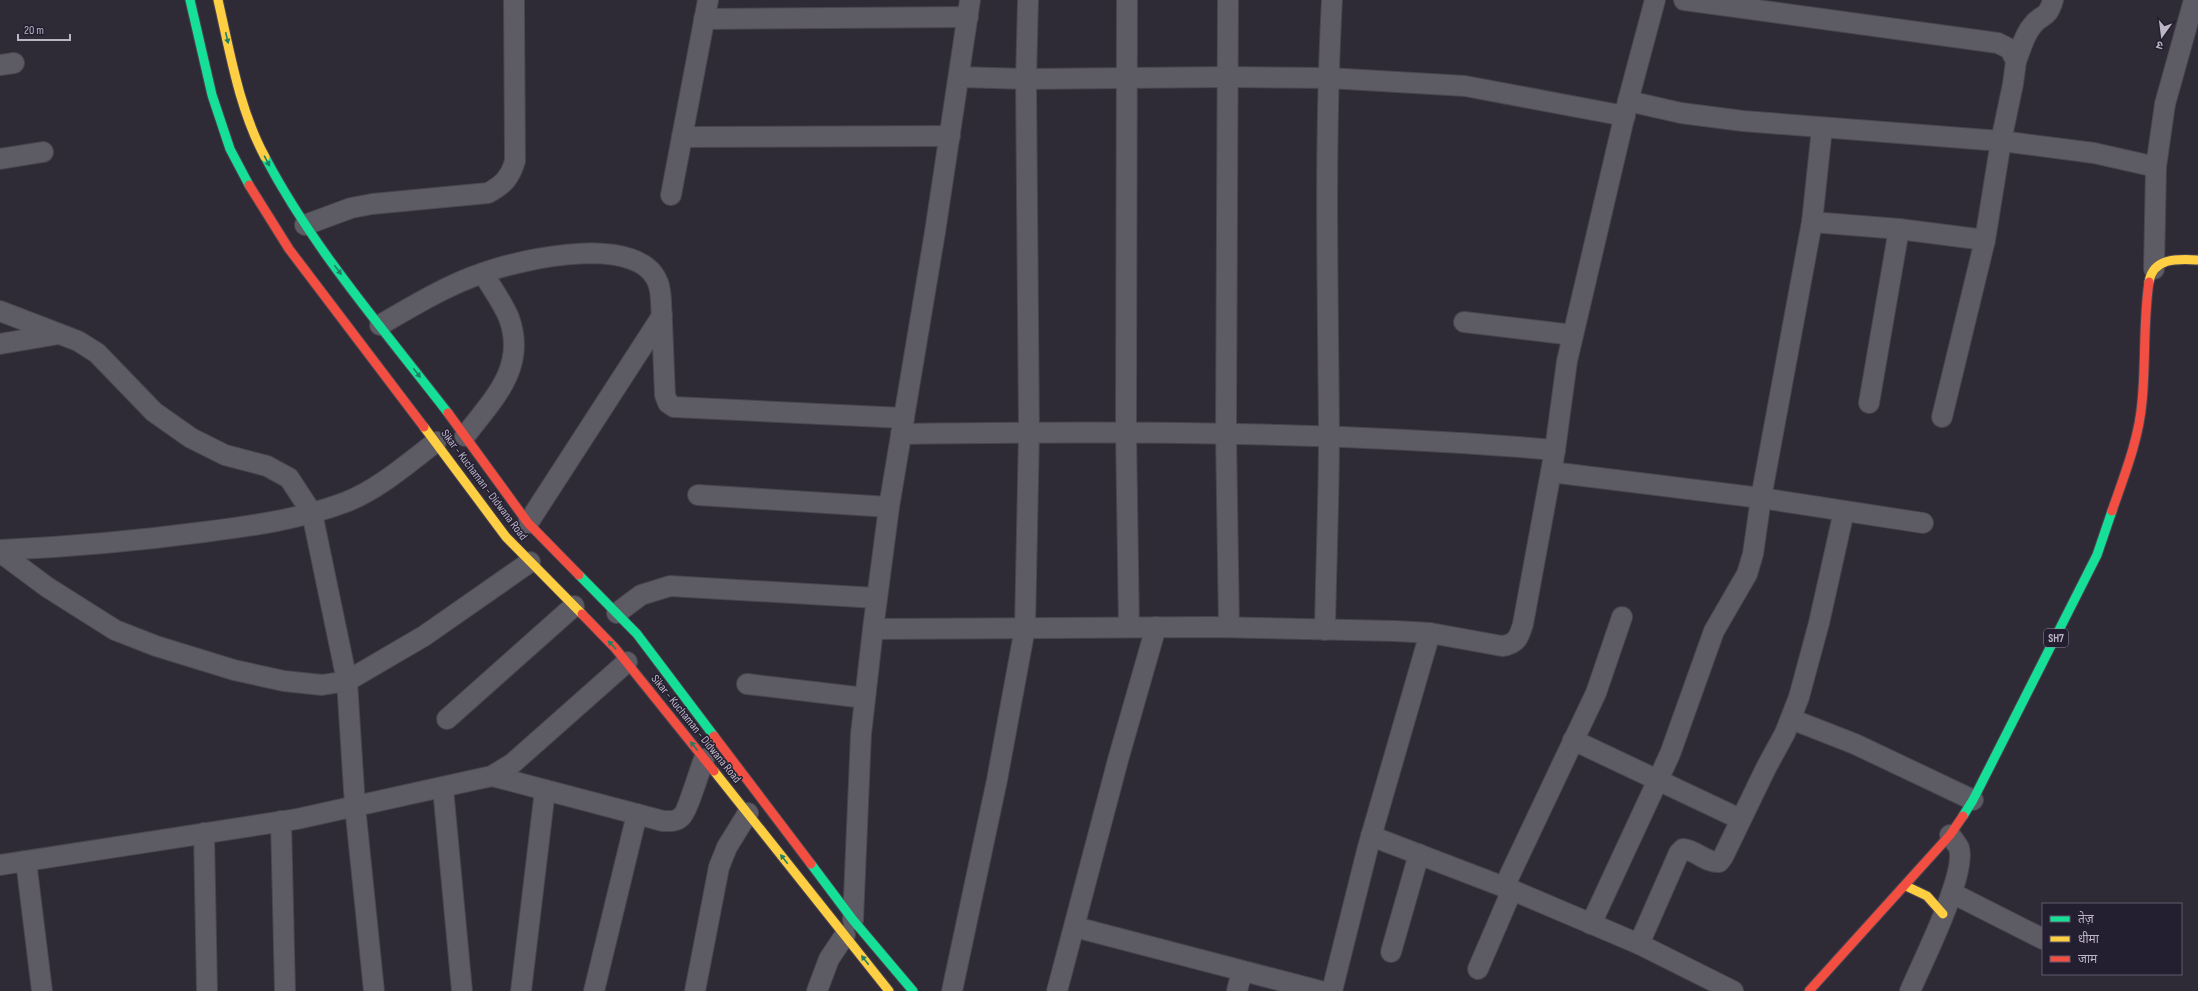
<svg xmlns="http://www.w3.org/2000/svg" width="2198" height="991" viewBox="0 0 2198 991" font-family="'Sofia Sans Condensed','Noto Sans Devanagari',sans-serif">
	<rect width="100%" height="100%" fill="#2e2a36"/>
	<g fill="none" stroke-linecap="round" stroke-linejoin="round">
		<defs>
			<g id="street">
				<path d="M 1127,0 L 1126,433 L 1129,627"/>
				<path d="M 1228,0 L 1226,434 L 1229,627"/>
				<path d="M 1684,0 L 1998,43 L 2010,49 L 2016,61 L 2013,84 L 2001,141 L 1985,240 L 1942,417"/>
				<path d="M 704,19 L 968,17"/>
				<path d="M 2016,61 C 2021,49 2024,35 2032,26 C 2041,13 2047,21 2053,0"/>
				<path d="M 0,65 L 14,63"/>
				<path d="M 959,77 L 1026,79 L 1228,77 L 1329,78 L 1465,86 L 1625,116"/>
				<path d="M 1628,101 L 1681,113 L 1743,121 L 2001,141 L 2094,153 L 2156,167"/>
				<path d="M 682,137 L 950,136"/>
				<path d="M 0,159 L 43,152"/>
				<path d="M 671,195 L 708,0"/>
				<path d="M 1812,222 L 1899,229 L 1985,240"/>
				<path d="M 305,225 L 351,208 L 372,204 L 488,193 C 503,185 510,178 515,161 L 514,0"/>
				<path d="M 2154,269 L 2156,167 L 2165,104 L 2194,0"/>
				<path d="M 0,311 L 78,341 L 97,353 L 154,412 L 191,438 L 225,455 L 267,466 L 289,478 L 312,513 L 347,681 L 355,806 L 374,991"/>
				<path d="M 1464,322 L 1573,335"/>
				<path d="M 380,325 C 413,306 447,285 483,273 C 521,259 644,231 659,286 C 662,297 661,311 662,322 C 663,347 664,371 665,395 L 668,403 L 674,407 L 904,418"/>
				<path d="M 0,344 L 59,334"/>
				<path d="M 1869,403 L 1899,229"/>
				<path d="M 901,434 C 1120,431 1338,431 1555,450"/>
				<path d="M 465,436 C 493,399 527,368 509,318 C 503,303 491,287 483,273"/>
				<path d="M 1551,472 L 1761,498 L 1923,523"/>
				<path d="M 698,495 L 889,507"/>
				<path d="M 528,523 L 662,316"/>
				<path d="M 0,550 C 69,547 136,541 204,532 C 252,526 301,519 346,502 C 379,489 408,463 436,442"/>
				<path d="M 0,552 L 47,587 L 115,630 L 156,646 L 234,670 L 284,681 L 322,685 L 347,681 L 424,636 L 530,562"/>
				<path d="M 617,613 L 641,595 L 670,586 L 877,598"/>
				<path d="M 873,629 L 1211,627 L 1395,631 L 1430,633 L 1502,646 C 1517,644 1519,637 1523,624 L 1555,450 L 1567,361 L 1628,101 L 1655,0"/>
				<path d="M 1325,630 C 1326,565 1329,499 1329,434 C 1328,289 1324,145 1332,0"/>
				<path d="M 747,684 L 865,698"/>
				<path d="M 447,719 L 574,606"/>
				<path d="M 1791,719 L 1855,744 L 1973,800"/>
				<path d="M 1573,740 L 1740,819"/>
				<path d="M 492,776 L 663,821 C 669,821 676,822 681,817 C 687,813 700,769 704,759"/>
				<path d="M 443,788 L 462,991"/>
				<path d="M 281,821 L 285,991"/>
				<path d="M 204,833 L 207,991"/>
				<path d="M 1371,836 L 1512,890 L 1639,944 L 1733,991"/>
				<path d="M 26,861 L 42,991"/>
				<path d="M 0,865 L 297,819 L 492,776 L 513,763 L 627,662"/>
				<path d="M 1504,887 L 1596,693 L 1622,617"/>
				<path d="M 1952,893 L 2043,939"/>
				<path d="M 853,920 L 861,734 L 873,629 L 889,507 L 935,232 L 970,0"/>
				<path d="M 1591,924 L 1670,754 L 1714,631 L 1747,574 L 1753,554 L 1761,498 L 1812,222 L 1822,128"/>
				<path d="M 1075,927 L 1320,991"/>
				<path d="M 1639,944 L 1679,853 L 1683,849 C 1696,850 1706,863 1719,862 L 1723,857 L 1766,768 L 1785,733 L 1799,697 L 1819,623 L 1844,511"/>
				<path d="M 1391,952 L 1419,854"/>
				<path d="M 1478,969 L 1512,890"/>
				<path d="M 521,991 L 545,790"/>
				<path d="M 594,991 L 637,814"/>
				<path d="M 695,991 L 719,867 L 727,847 L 748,813"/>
				<path d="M 817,991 L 829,959 L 845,935"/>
				<path d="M 952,991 L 997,780 L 1025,628 L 1029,432 L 1026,79 L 1028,0"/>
				<path d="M 1057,991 L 1118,760 L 1156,627"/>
				<path d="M 1237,991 L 1242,971"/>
				<path d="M 1332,991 L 1368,847 L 1430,633"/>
				<path d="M 1910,991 C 1922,963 1967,874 1959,848 C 1957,844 1953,839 1950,835"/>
			</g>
			<g id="fast">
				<path d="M 190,0 L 212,95 L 230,149 L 249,185"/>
				<path d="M 265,157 C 314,250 384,330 448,413"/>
				<path d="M 579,575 L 637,634 L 714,736"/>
				<path d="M 1963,816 L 1973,800 L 2097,555 L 2112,511"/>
				<path d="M 811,864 L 853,920 L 913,991"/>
			</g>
			<g id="slow">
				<path d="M 218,0 C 230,52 239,109 265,157"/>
				<path d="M 2149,282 C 2153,257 2178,259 2198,260"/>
				<path d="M 424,427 L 506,537 L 582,614"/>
				<path d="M 714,771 L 889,991"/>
				<path d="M 1906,886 L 1927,896 L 1943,914"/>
			</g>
			<g id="jam">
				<path d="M 249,185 L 289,249 L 424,427"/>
				<path d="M 448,413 L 528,523 L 579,575"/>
				<path d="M 2112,511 C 2124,476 2139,439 2142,402 C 2146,362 2143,322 2149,282"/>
				<path d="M 582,614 L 615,648 L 714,771"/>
				<path d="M 714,736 L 811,864"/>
				<path d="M 1809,991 L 1950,835 L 1963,816"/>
			</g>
		</defs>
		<use href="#street" stroke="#47454d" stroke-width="22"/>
		<use href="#fast" stroke="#494550" stroke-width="11"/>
		<use href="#slow" stroke="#494550" stroke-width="11"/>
		<use href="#jam" stroke="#494550" stroke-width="11"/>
		<use href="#street" stroke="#5d5b64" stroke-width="20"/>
		<use href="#fast" stroke="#16e098" stroke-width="9"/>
		<use href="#slow" stroke="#ffcf43" stroke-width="9"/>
		<use href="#jam" stroke="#f24e42" stroke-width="9"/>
	</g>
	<defs><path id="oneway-solid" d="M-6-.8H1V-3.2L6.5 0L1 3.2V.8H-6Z"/></defs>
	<g fill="#1d8064">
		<use href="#oneway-solid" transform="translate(227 38) rotate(77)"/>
		<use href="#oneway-solid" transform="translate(267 161) rotate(62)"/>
		<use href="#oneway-solid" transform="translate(338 270) rotate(53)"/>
		<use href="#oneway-solid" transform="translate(417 373) rotate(53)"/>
		<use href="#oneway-solid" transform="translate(612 645) rotate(-133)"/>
		<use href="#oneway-solid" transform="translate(694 746) rotate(-129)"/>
		<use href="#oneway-solid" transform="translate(784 859) rotate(-128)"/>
		<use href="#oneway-solid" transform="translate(865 960) rotate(-128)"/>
	</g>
	<g text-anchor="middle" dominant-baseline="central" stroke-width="3" stroke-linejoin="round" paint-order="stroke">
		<rect fill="#241f30" stroke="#8e8899" stroke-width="1" x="2044" y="629" width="24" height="18" rx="3"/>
		<g font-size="11" font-weight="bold" fill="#bbb5c6">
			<text x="2056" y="638">SH7</text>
		</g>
		<g font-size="12" fill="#bbb5c6" stroke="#241f30">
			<text transform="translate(484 485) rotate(53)">Sikar - Kuchaman - Didwana Road</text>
			<text transform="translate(696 729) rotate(51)">Sikar - Kuchaman - Didwana Road</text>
		</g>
	</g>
	<rect x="2042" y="903" width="140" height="72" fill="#241f30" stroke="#605b6c"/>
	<rect x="2050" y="916" width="20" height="6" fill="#16e098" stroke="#605b6c"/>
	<text x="2078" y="923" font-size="12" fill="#bbb5c6">तेज़</text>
	<rect x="2050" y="936" width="20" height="6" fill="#ffcf43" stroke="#605b6c"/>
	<text x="2078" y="943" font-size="12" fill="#bbb5c6">धीमा</text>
	<rect x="2050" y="956" width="20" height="6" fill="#f24e42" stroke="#605b6c"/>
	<text x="2078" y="963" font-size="12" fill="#bbb5c6">जाम</text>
	<g transform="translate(2162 36) rotate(194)" stroke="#241f30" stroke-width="3" paint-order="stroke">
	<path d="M0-3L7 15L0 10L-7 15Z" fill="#bbb5c6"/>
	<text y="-6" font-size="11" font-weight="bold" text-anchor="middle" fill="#bbb5c6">उ</text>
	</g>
	<path d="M18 34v6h52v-6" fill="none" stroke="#bbb5c6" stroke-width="2"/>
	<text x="24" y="34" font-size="12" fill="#bbb5c6" stroke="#241f30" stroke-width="3" paint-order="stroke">20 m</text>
</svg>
